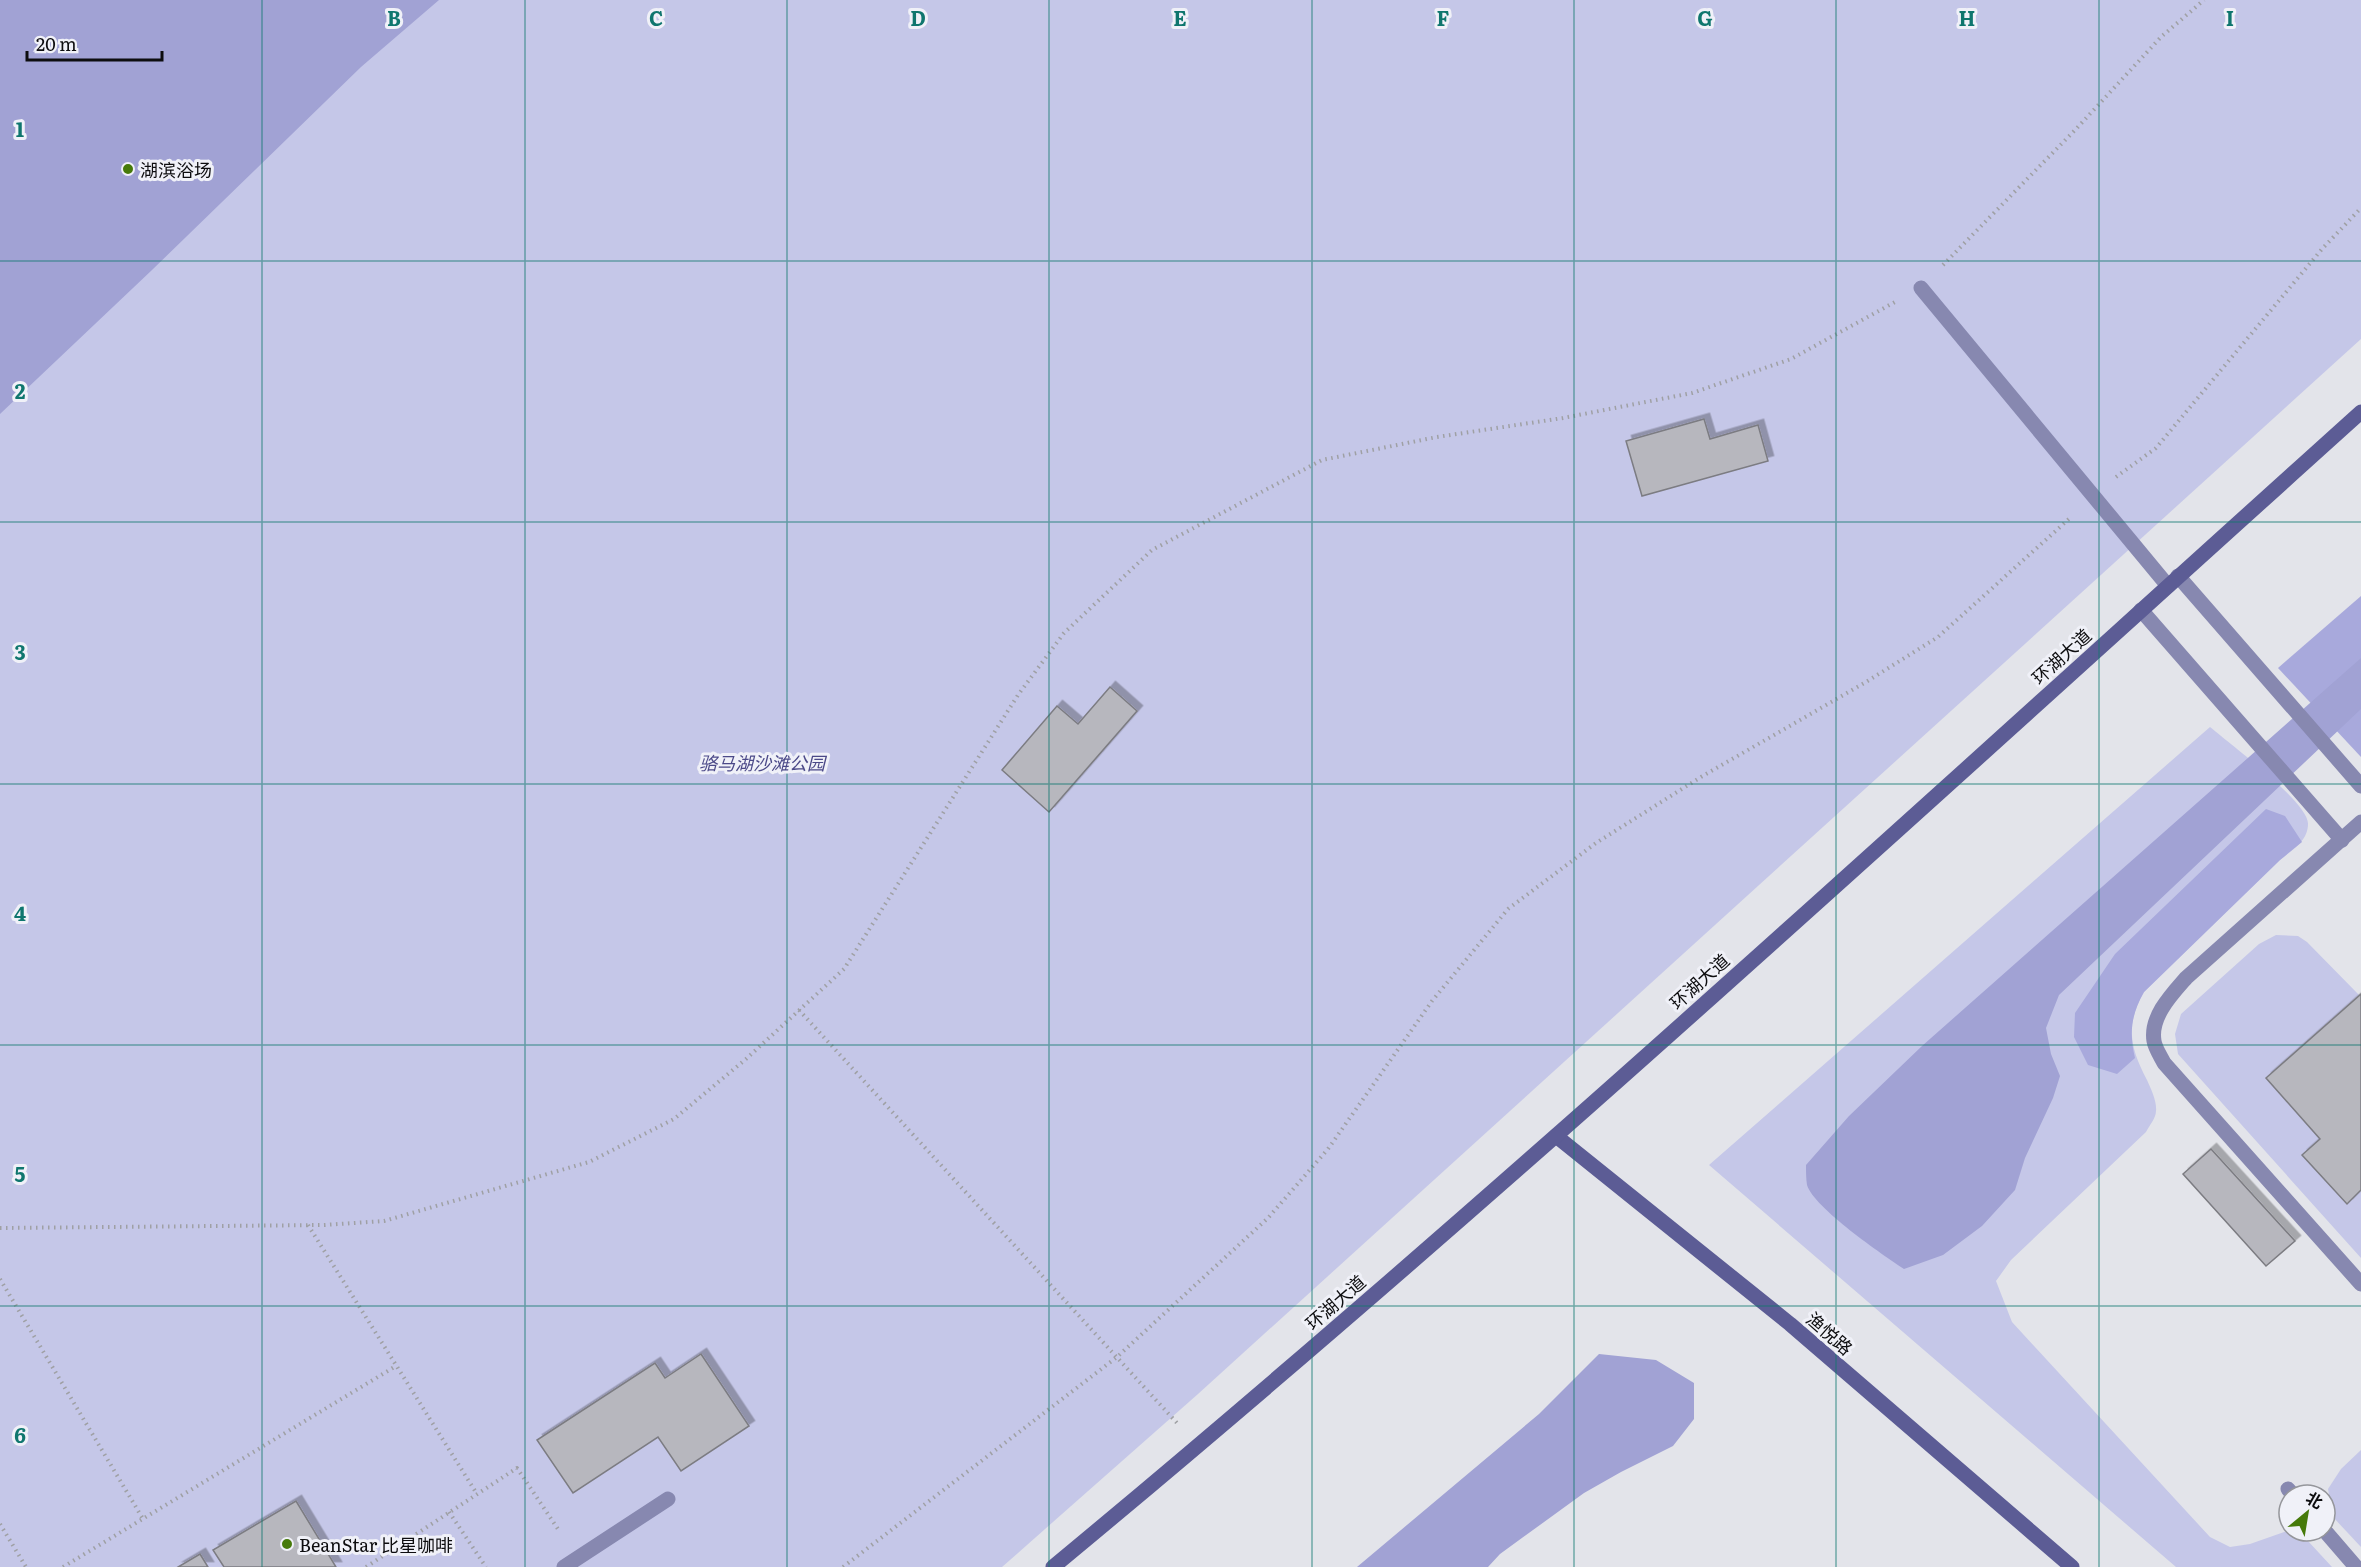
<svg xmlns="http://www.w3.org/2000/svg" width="2361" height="1567" viewBox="0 0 2361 1567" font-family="Literata,'Noto Sans SC',serif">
	<defs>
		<filter id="shadow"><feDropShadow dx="5.5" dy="-5.5" stdDeviation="0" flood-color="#0004"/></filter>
	</defs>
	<rect width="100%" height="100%" fill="#e3e4ea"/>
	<g fill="#c5c7e8">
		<path d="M 0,0 L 2361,0 L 2361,339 L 1198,1394 L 1002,1567 L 0,1567 Z"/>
		<path d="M 2210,727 C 2229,743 2309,803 2308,824 C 2308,841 2292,850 2280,860 L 2144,992 C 2125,1025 2130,1048 2147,1080 C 2151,1089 2157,1101 2156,1111 C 2156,1118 2149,1126 2146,1132 L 2011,1260 L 1996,1281 L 2012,1322 L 2210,1537 L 2230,1547 L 2250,1544 L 2287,1531 L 2308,1541 L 2332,1567 L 2176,1567 L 1709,1165 Z"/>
		<path d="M 2276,935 L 2298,936 L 2307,942 L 2359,995 L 2266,1078 L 2320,1139 L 2302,1155 L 2346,1203 L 2361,1190 L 2361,1258 L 2178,1054 L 2175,1034 L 2181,1014 L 2259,944 Z"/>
		<path d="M 2361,1450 L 2361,1547 L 2333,1517 L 2328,1489 L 2341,1469 Z"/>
	</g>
	<g fill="#a8a9dc">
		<path d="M 2361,596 L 2361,757 L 2278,668 Z"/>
		<path d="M 2266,809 L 2285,816 L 2302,842 L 2280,860 L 2144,992 C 2131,1015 2129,1033 2135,1058 L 2117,1074 L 2088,1065 L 2074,1037 L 2075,1013 L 2115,954 Z"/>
	</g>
	<g fill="#a1a2d4">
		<path d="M 0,0 L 439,0 L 361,67 L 152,270 L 0,414 Z"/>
		<path d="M 2361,658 L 2361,709 L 2059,995 L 2046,1028 L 2051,1054 L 2060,1076 L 2053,1098 L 2025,1158 L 2015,1190 L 1982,1226 L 1943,1255 L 1904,1269 C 1883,1255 1814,1208 1807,1185 C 1806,1179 1806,1171 1806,1165 L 1849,1116 L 1922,1046 Z"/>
		<path d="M 1599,1354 L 1656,1360 L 1694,1383 L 1694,1419 L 1673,1446 L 1621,1472 L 1584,1493 L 1500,1554 L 1488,1567 L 1357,1567 L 1539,1414 Z"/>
	</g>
	<g fill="#b7b7be" stroke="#7c7c82" stroke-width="1.5" filter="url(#shadow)">
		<path d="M 1704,419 L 1710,439 L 1758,425 L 1768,461 L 1642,496 L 1626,441 Z"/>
		<path d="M 1110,687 L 1137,711 L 1049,812 L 1002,770 L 1057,706 L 1078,724 Z"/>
		<path d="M 2361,994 L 2361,1190 L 2347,1204 L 2302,1155 L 2320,1139 L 2266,1078 Z"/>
		<path d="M 2211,1149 L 2295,1241 L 2266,1266 L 2183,1174 Z"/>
		<path d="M 701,1354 L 749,1426 L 681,1471 L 658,1437 L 573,1493 L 537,1440 L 655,1363 L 665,1378 Z"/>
		<path d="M 296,1501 L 336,1567 L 224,1567 L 213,1550 Z"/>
		<path d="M 200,1554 L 208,1567 L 178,1567 Z"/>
	</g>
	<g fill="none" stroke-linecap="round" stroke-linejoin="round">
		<g stroke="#9fa0a4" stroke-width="4" stroke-dasharray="1.5 4.5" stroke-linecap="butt">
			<path d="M 1943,265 L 2077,128 L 2161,37 L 2204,0"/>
			<path d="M 2116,477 L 2156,448 L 2322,249 L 2361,208"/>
			<path d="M 799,1010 L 1177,1423"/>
			<path d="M 308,1225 L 477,1494"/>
			<path d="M 0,1228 L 324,1225 L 384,1221 L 589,1162 L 674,1119 L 746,1059 L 844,969 L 1018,695 L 1064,633 L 1152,550 L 1322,460 L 1437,437 L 1563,418 L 1692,393 L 1791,359 L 1895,302"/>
			<path d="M 0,1279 L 143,1519"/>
			<path d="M 449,1512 L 486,1567"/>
			<path d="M 0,1524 L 26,1567"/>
			<path d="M 63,1567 L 396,1366"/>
			<path d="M 366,1567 L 517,1468 L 560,1532"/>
			<path d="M 843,1567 L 1117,1357 L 1268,1218 L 1328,1149 L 1432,1001 L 1508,909 L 1596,843 L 1701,777 L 1866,682 L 1938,637 L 2070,518"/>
		</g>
		<g stroke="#8788b0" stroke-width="15">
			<path d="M 1921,288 L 2168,586"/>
			<path d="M 2178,576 L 2361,786"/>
			<path d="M 2141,610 L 2342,840"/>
			<path d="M 2361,822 L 2186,978 C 2171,995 2150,1017 2154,1041 C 2155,1048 2161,1057 2164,1063 L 2361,1284"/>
			<path d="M 2288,1489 L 2293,1495"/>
			<path d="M 2325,1531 L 2356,1567"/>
			<path d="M 564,1567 L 668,1499"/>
		</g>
		<g stroke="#5c5c95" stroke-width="15">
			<path d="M 1556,1136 L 1790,1324 L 2072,1567"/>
			<path d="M 1053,1567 C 1501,1196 1929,801 2361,412"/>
		</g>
	</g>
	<path fill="none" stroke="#0f766e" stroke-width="1.5" stroke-opacity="0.55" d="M 262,0 L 262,1567M 525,0 L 525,1567M 787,0 L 787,1567M 1049,0 L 1049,1567M 1312,0 L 1312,1567M 1574,0 L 1574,1567M 1836,0 L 1836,1567M 2099,0 L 2099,1567M 0,261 L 2361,261M 0,522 L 2361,522M 0,784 L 2361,784M 0,1045 L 2361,1045M 0,1306 L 2361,1306"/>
	<g fill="#467a0a" stroke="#f0f1f8" stroke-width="2">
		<circle cx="128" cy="169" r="6"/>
		<circle cx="287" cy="1544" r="6"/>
	</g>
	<g text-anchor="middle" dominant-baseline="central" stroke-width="6" stroke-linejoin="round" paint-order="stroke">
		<g font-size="18" fill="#0d0d0f" stroke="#f0f1f8" text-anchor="start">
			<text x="140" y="169">湖滨浴场</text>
			<text x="299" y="1544">BeanStar 比星咖啡</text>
		</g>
		<g font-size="18" fill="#0d0d0f" stroke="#f0f1f8">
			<text transform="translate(2061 656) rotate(-42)">环湖大道</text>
			<text transform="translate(1699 981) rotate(-42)">环湖大道</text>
			<text transform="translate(1335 1302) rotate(-41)">环湖大道</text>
			<text transform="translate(1830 1333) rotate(41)">渔悦路</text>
		</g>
		<g font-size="18" font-style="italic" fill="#4b4988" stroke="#f0f1f8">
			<text x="762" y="762">骆马湖沙滩公园</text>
		</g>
	</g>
	<g font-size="20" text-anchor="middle" font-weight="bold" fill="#0f766e" stroke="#f0f1f8" stroke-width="6" stroke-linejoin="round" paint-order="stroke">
		<text x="394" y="26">B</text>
		<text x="656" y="26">C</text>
		<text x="918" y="26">D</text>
		<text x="1180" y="26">E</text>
		<text x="1443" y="26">F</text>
		<text x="1705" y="26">G</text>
		<text x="1967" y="26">H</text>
		<text x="2230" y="26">I</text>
		<text x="20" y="137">1</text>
		<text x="20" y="399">2</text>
		<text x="20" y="660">3</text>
		<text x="20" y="921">4</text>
		<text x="20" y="1182">5</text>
		<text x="20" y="1443">6</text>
	</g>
	<g transform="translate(2307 1513) rotate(30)"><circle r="28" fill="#f0f1f8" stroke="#95969b" stroke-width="1.5"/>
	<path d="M0-4.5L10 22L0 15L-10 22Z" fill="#467a0a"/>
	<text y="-9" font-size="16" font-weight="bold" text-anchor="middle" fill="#0d0d0f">北</text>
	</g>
	<path d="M27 51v9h135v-9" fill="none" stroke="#0d0d0f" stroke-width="3"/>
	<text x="36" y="51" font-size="18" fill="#0d0d0f" stroke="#f0f1f8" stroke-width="4.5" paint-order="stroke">20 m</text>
</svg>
